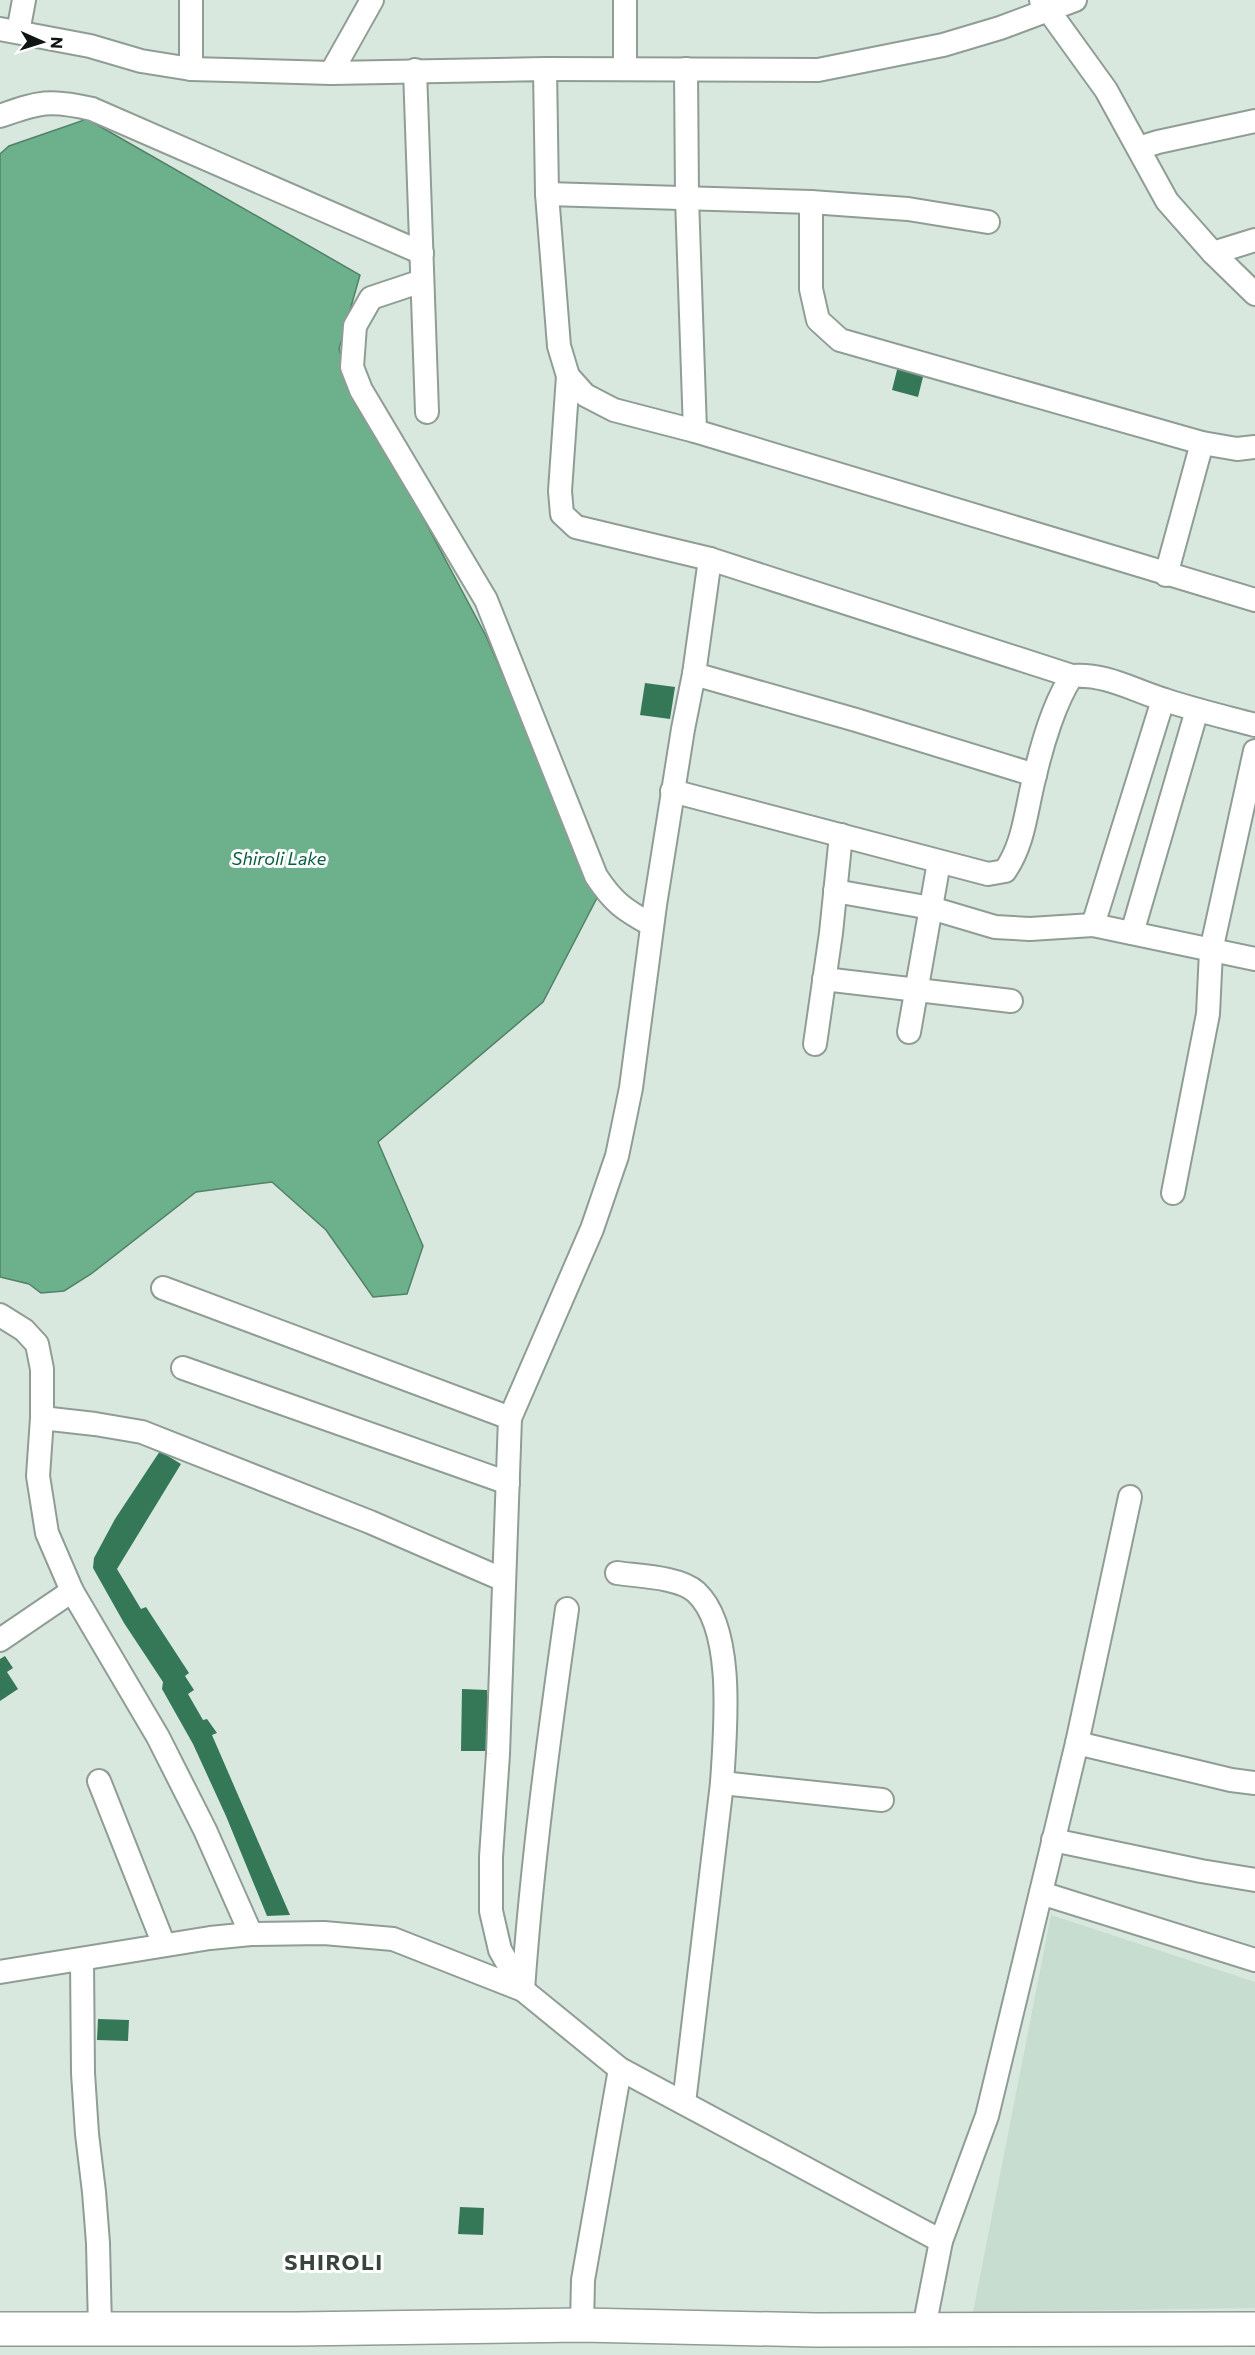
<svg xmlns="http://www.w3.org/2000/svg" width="1255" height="2355" viewBox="0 0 1255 2355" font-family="Commissioner,sans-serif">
	<rect width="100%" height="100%" fill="#d8e8df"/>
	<path fill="#c6ddcf" d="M 1051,1915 L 1255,1982 L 1255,2308 L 973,2312 Z"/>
	<path fill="#6db08c" stroke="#518267" stroke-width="1.5" d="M 87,119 L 360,275 L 339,349 L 358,409 L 402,478 L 486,636 L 599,894 L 543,1002 L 378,1142 L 423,1246 L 407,1294 L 373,1297 L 326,1230 L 272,1182 L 196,1192 L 91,1274 L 64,1291 L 41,1293 L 29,1284 L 0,1277 L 0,154 L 9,146 Z"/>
	<g fill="#357857">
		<path d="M 898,366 L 924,373 L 918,397 L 892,390 Z"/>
		<path d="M 645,683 L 675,687 L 670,719 L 640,715 Z"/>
		<path d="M 160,1451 L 181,1464 L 117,1569 L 141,1609 L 146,1607 L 189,1673 L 185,1676 L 194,1690 L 188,1694 L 203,1720 L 207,1719 L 217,1733 L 212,1735 L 290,1915 L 267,1916 L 226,1816 L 193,1744 L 162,1689 L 163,1682 L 124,1623 L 93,1568 L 94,1558 L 115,1519 Z"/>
		<path d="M 5,1656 L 13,1668 L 7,1672 L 18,1689 L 0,1701 L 0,1659 Z"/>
		<path d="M 462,1689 L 487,1690 L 487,1751 L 461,1751 Z"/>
		<path d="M 98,2019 L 129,2020 L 128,2041 L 97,2040 Z"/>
		<path d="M 460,2207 L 484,2208 L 483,2235 L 458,2234 Z"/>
	</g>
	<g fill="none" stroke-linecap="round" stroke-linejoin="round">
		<defs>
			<g id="minor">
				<path d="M 1041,0 L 1106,90 L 1167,201 L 1213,253 L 1255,294"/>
				<path d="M 0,29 L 90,46 L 141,61 L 191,69 L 331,73 L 545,69 L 547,194 L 559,346 L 568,376 L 585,395 L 614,410 L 695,431 L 1255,600"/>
				<path d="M 18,32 L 24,0"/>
				<path d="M 625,68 L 625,0"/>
				<path d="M 191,69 L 191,0"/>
				<path d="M 545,69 L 818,70 L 943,45 L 1000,28 L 1075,0"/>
				<path d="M 686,69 L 687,198 L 695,431"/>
				<path d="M 415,70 L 427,412"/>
				<path d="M 331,73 L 372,0"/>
				<path d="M 0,116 C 39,102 50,99 92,109 L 422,253"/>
				<path d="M 1139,148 L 1158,142 L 1255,121"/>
				<path d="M 547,194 L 811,202 L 908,209 L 988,222"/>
				<path d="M 811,202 L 811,289 L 818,320 L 840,340 L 1202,443 L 1237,449 L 1255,447"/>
				<path d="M 1213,253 L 1255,240"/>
				<path d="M 422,281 L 371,298 L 355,326 L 352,367 L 361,390 L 486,600 L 596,876 C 613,902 624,910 652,925"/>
				<path d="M 568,376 L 560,491 L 562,514 L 576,527 L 710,559 L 1072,676"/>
				<path d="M 710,559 L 694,674 L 683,729 L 655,905 L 631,1088 L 617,1156 L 592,1229 L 510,1418 L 498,1754 L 491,1857 L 491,1911 L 500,1950 L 523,1990 L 620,2069 L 941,2241"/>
				<path d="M 1166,575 L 1202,443"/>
				<path d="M 694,674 L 856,720 L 1035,775"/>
				<path d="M 672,791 L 988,874 L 1005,871 C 1025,842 1026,808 1035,775 C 1042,745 1055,701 1072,676 C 1105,673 1135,691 1165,700 C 1195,710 1225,717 1255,725"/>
				<path d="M 835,891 L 931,908 L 995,927 L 1030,929 L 1093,925 L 1255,959"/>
				<path d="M 1093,925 L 1163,700"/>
				<path d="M 1132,933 L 1197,710"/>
				<path d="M 824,979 L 1011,1001"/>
				<path d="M 909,1032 L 939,862"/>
				<path d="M 815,1044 L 831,933 L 841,835"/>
				<path d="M 1173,1193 L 1208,1014 L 1211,951 L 1255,751"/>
				<path d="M 163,1288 L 510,1418"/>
				<path d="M 0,1315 L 24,1330 L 37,1344 L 42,1369 L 42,1418 L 38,1476 L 47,1533 L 72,1591 L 158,1737 L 205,1830 L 251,1934"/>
				<path d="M 183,1368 L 508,1483"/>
				<path d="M 42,1418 L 95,1424 L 142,1432 L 370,1522 L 504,1580"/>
				<path d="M 617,1573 C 638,1576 680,1577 696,1592 C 736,1629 725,1733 722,1783 L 684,2103"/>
				<path d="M 0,1640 L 72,1591"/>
				<path d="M 1077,1743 L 1231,1780 L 1255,1783"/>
				<path d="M 99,1781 L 164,1945"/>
				<path d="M 722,1783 L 882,1800"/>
				<path d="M 1053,1840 L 1201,1871 L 1255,1880"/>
				<path d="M 1041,1893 L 1255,1960"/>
				<path d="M 82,1960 L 83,2073 L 87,2134 L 94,2192 L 98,2243 L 100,2328"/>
				<path d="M 0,1972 L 210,1938 L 251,1934 L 324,1933 L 393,1939 L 523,1990 C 532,1862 549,1736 567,1609"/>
				<path d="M 582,2325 L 583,2280 L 620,2069"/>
				<path d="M 924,2328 L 941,2241 L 987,2116 L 1077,1743 L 1130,1497"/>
			</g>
			<path id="highway" d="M 0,2329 L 297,2329 L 582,2325 L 816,2330 L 1255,2329"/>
		</defs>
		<use href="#minor" stroke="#8f9d95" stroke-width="26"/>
		<use href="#highway" stroke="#8f9d95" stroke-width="36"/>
		<use href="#minor" stroke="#fff" stroke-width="22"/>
		<use href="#highway" stroke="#fff" stroke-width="33"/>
	</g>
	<g text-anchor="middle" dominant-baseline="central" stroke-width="6" stroke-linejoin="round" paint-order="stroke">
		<g font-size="18" font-style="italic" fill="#095e3d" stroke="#fff">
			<text x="279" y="858">Shiroli Lake</text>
		</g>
		<g font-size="22" font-weight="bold" letter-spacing="1.5" fill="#38453d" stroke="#fff">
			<text x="334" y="2261">SHIROLI</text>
		</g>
	</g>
	<g transform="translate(42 42) rotate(93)" stroke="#ffffff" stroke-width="4.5" paint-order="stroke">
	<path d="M0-4.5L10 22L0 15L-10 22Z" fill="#0f1512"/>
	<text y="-9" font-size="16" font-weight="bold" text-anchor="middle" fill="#0f1512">N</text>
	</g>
</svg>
